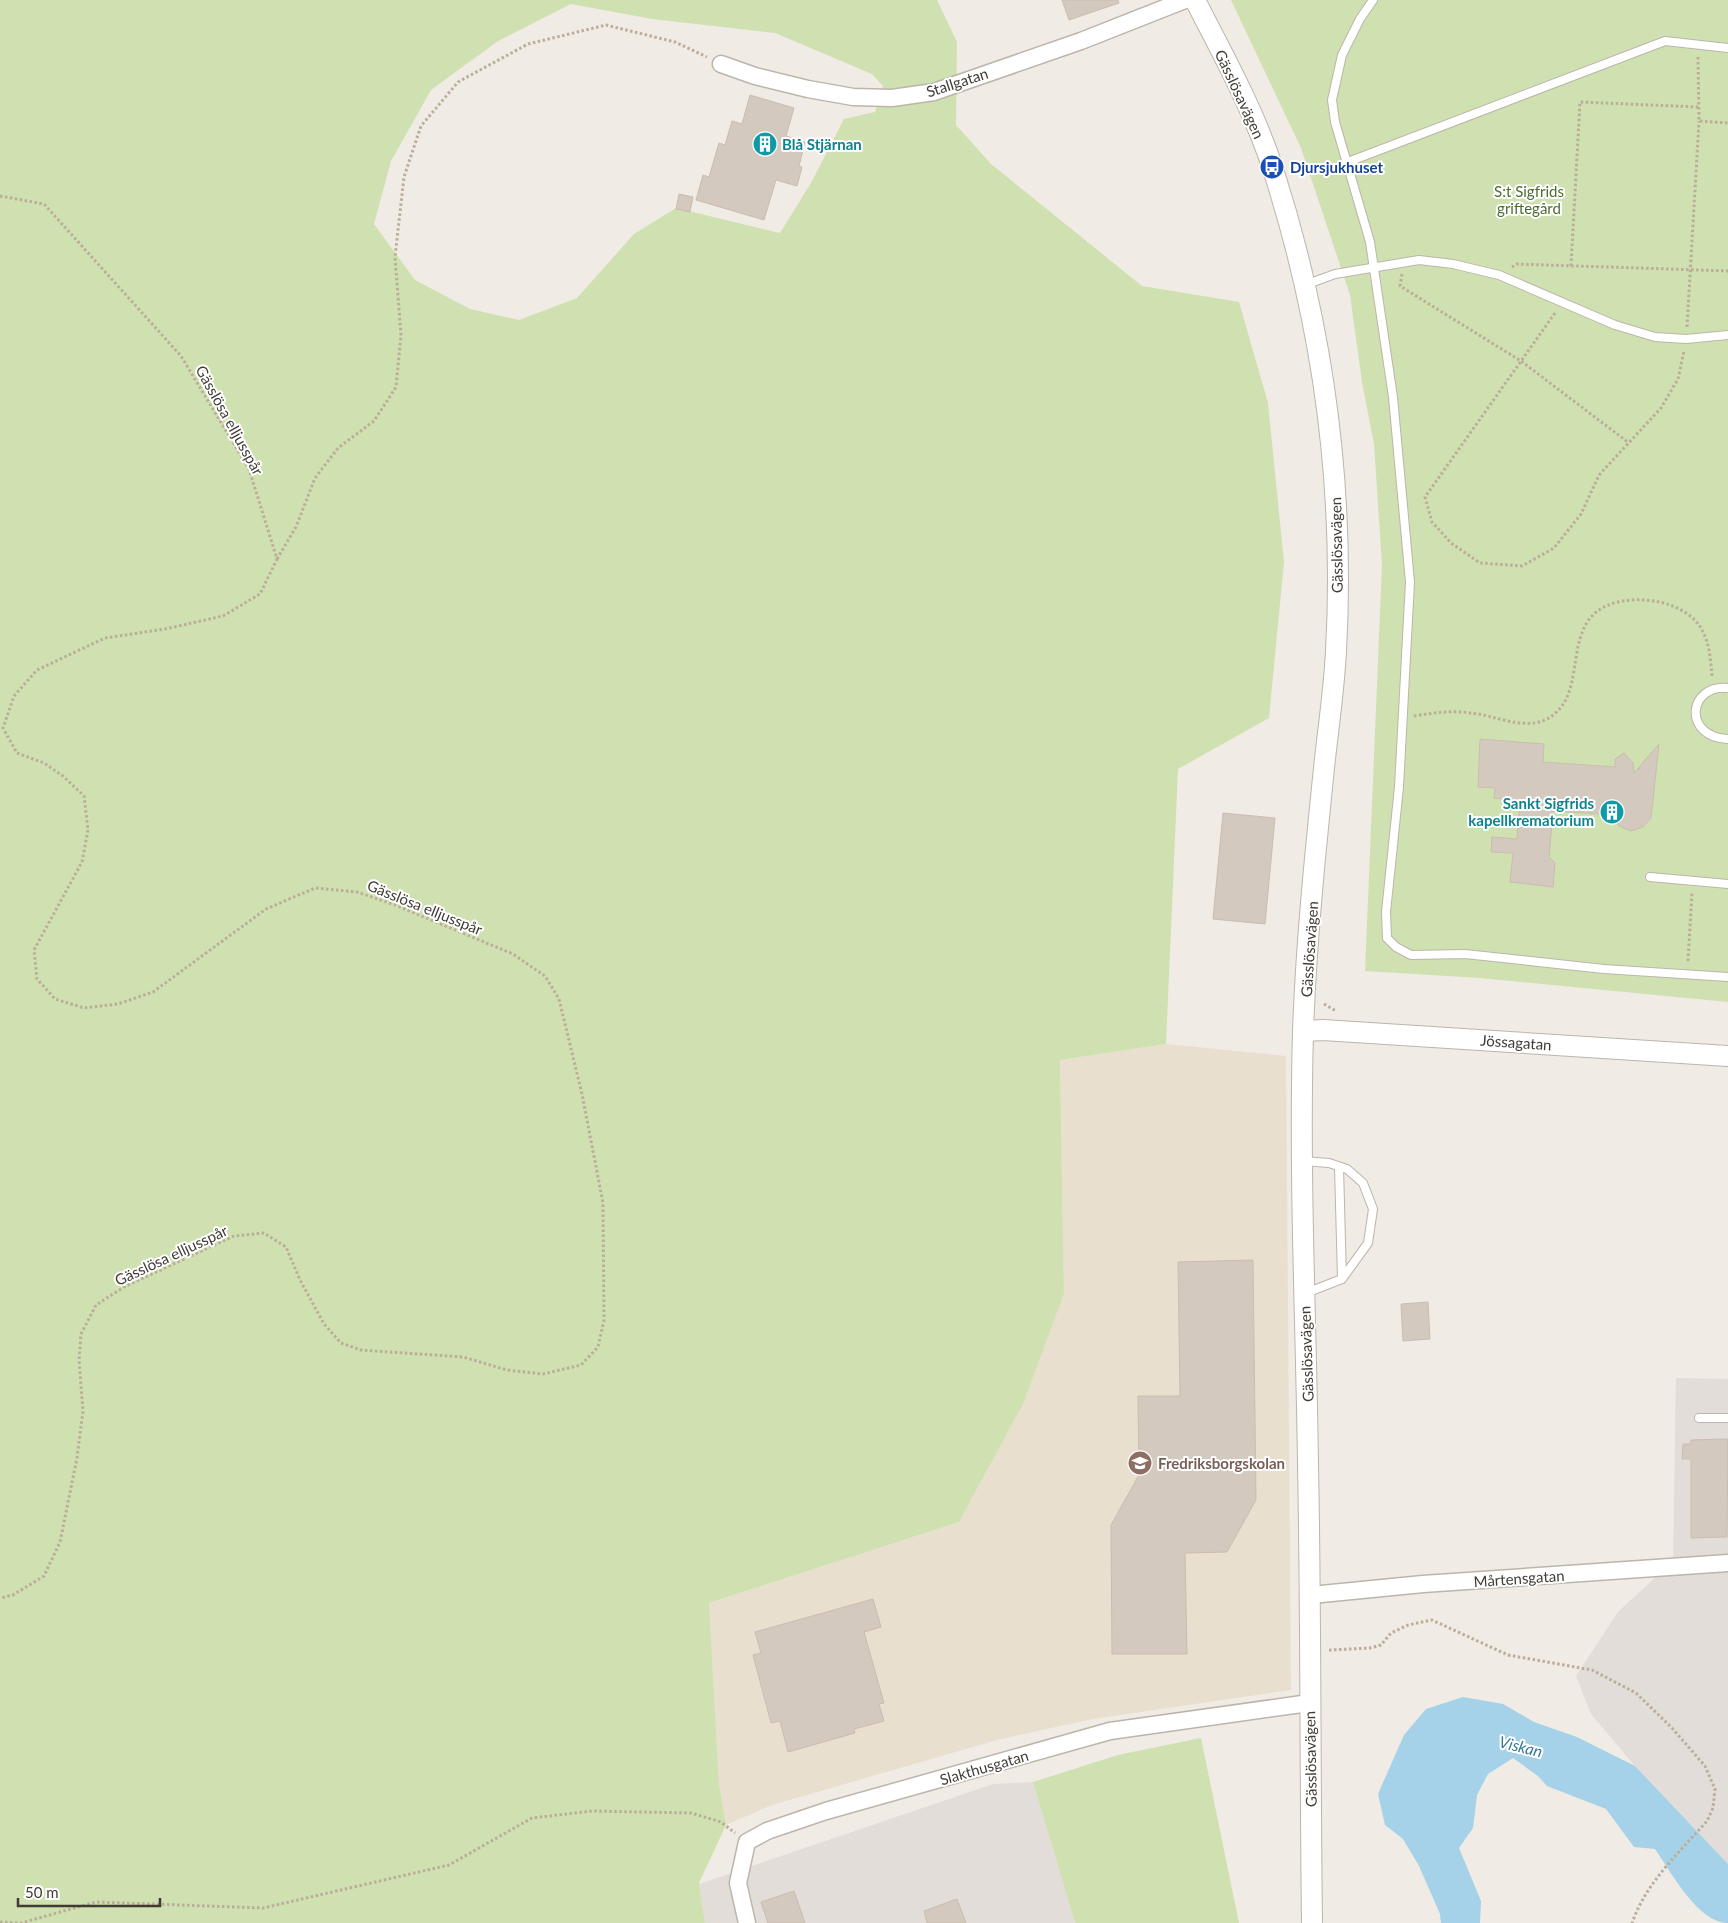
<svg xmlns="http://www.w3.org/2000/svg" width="1728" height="1923" viewBox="0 0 1728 1923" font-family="Lato,sans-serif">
	<rect width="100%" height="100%" fill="#f0ebe4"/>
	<g fill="#e2ddd9">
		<path d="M 1676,1378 L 1728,1379 L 1728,1864 L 1635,1766 L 1591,1714 L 1576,1676 L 1618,1612 L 1673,1561 Z"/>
		<path d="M 1033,1782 L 1075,1923 L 705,1923 L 699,1884 L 993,1784 Z"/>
	</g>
	<path fill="#e8dfcf" d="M 1166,1044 L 1286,1056 L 1291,1690 L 1093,1719 L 997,1740 L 772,1805 L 726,1825 L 719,1784 L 709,1603 L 959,1522 L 1023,1404 L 1064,1294 L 1060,1060 Z"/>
	<g fill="#cfe1b0" fill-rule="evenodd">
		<path d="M 0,0 L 937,0 L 957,42 L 956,125 L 991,164 L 1142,286 L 1239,302 L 1268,403 L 1284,562 L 1269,718 L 1178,769 L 1166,1044 L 1060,1060 L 1064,1294 L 1023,1404 L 959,1522 L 709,1603 L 719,1784 L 726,1825 L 699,1883 L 705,1923 L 0,1923 ZM 571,4 L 652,19 L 775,33 L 872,74 L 883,86 L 875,112 L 844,119 L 811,183 L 780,233 L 676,208 L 634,234 L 577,298 L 519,320 L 470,309 L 415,280 L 374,224 L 391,161 L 431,90 L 498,41 Z"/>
		<path d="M 1231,0 L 1728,0 L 1728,1002 L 1480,978 L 1365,971 L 1382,565 L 1374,444 L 1362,382 L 1350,295 L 1301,148 Z"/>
		<path d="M 1201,1738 L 1239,1923 L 1075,1923 L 1033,1782 L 1118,1755 Z"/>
	</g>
	<path fill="#a5d2e8" d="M 1463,1697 L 1503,1704 L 1534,1722 L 1577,1737 L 1635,1766 L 1728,1864 L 1728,1923 C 1698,1923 1671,1872 1655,1849 L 1634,1847 L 1606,1809 L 1547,1786 L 1538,1776 L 1513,1758 L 1488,1774 L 1477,1795 L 1473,1828 L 1459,1848 L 1481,1901 L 1480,1923 L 1441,1923 L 1440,1914 L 1419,1866 L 1403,1839 L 1385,1825 L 1378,1794 L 1404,1735 L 1426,1709 Z"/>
	<g fill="#d3c9be" stroke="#cabdaf">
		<path d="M 1062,0 L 1118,0 L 1119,3 L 1069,20 Z"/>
		<path d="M 750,95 L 794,108 L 786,136 L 805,142 L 799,166 L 802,167 L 797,186 L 776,180 L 764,220 L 696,200 L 703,175 L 709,177 L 719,143 L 725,145 L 732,121 L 742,124 Z"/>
		<path d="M 679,194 L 693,197 L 690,212 L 676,209 Z"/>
		<path d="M 1480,739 L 1544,744 L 1543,762 L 1615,767 L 1615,759 L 1624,753 L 1633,763 L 1634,773 L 1638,768 L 1639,770 L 1640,766 L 1659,744 L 1651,818 L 1643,827 L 1631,831 L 1619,826 L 1612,815 L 1553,811 L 1549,857 L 1555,863 L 1553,887 L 1510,882 L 1513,853 L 1491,852 L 1492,837 L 1517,839 L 1520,801 L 1494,798 L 1495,788 L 1478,787 Z"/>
		<path d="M 1223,813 L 1275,818 L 1265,924 L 1213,919 Z"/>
		<path d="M 1253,1260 L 1256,1500 L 1227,1552 L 1185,1553 L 1187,1654 L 1112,1654 L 1111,1525 L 1139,1475 L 1138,1396 L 1180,1396 L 1178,1262 Z"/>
		<path d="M 1428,1302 L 1430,1339 L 1403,1341 L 1401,1304 Z"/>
		<path d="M 1728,1439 L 1727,1537 L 1691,1538 L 1691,1459 L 1682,1459 L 1683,1444 L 1690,1444 L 1691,1440 Z"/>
		<path d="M 873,1599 L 881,1627 L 864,1632 L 884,1703 L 879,1704 L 884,1721 L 854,1729 L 855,1733 L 788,1752 L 780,1721 L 771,1723 L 753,1655 L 761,1653 L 755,1632 Z"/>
		<path d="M 794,1891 L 805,1923 L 768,1923 L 761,1902 Z"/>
		<path d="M 957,1899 L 966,1923 L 927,1923 L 924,1911 Z"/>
	</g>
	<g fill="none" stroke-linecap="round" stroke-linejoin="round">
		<defs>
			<g id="service">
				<path d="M 1373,0 L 1360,19 L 1342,55 L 1332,100 L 1335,122 L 1370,242 L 1393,397 L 1410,582 L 1399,787 L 1386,912 L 1387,938 L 1396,947 L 1411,955 L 1465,954 L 1604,969 L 1728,977"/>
				<path d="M 1348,162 L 1665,41 L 1728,48"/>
				<path d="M 1305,285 L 1335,274 L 1419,260 L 1453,264 L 1499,275 L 1615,325 L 1655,337 L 1686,339 L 1728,335"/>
				<path d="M 1728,688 C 1688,684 1682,737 1728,739"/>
				<path d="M 1650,877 L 1728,884"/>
				<path d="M 1303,1161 L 1329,1163 L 1347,1169 L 1363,1183 L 1373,1209 L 1368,1243 L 1342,1279 L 1306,1293"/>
				<path d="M 1339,1167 L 1342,1279"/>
				<path d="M 1699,1418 L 1728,1418"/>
			</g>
			<g id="minor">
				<path d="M 721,64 L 755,76 L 808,89 L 853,97 L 892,98 L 934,92 L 1081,41 L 1185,0"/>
				<path d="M 1311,1595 L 1423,1584 L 1728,1563"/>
				<path d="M 747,1923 L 738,1883 L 747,1842 L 767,1831 L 826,1811 L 1110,1731 L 1309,1703"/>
			</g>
			<g id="tertiary">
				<path d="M 1195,0 C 1223,55 1254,110 1273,169 C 1323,325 1345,488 1336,651 C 1334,691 1328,729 1324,768 C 1315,856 1306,944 1303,1032 C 1299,1176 1306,1319 1308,1463 C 1311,1616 1310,1770 1312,1923"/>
				<path d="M 1304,1031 L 1323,1030 L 1728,1056"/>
			</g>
		</defs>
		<use href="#service" stroke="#bdb5ab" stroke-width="10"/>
		<use href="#minor" stroke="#bdb5ab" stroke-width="19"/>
		<use href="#tertiary" stroke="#bdb5ab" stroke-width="22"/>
		<g stroke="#bbad9a" stroke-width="3" stroke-dasharray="2.5 2.5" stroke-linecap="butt">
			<path d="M 1698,57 L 1699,121 L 1728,123"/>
			<path d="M 0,196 L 44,204 L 181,356 L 249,469 L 277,559 L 260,594 L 223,616 L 165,629 L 105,638 L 37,670 L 14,696 L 3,728 L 17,753 L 44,763 L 63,776 L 84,796 L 88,830 L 82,862 L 34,950 L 37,979 L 55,999 L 84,1008 L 118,1004 L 153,992 L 266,909 L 315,888 L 357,892 L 395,905 L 513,954 L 545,976 L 559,999 L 582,1094 L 603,1203 L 604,1320 L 598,1347 L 581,1365 L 543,1374 L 507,1370 L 463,1357 L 361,1350 L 341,1343 L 324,1324 L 300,1280 L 286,1247 L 264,1233 L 234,1236 L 124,1287 L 96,1305 L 81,1334 L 79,1360 L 83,1411 L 77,1458 L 60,1542 L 44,1576 L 13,1595 L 0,1598"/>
			<path d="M 1571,266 L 1580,102 L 1698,107"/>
			<path d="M 1512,267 L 1517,264 L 1728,271"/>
			<path d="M 1402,274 L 1400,286 L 1521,361 L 1629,443"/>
			<path d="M 1555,313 L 1425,497 L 1432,522 L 1451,543 L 1480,563 L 1522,566 L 1554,548 L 1581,514 L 1599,475 L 1661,408 L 1678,379 L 1684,351"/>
			<path d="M 1687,327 L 1699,121"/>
			<path d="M 277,559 L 296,527 L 315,478 L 338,448 L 374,421 L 396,387 L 401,335 L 395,257 L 404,177 L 421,126 L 458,82 L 528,44 L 606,25 L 675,42 L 707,57"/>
			<path d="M 1414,716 C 1433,713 1452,710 1471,713 C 1493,715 1523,730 1545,720 C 1598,695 1548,606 1632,600 C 1653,599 1672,603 1689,615 C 1709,630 1710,654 1712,676"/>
			<path d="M 1688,961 L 1692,893"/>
			<path d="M 1324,1004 L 1336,1011"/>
			<path d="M 1329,1650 L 1370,1648 L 1381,1645 L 1391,1633 L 1408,1625 L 1432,1620 L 1508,1655 L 1592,1670 L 1636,1693 L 1672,1728 L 1705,1766 L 1715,1789 L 1713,1808 L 1707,1821 C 1679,1853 1647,1881 1632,1923"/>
			<path d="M 0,1922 L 21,1923 L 96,1902 L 263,1908 L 449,1865 L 532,1818 L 592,1811 L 691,1813 L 721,1822 L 735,1833"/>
		</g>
		<use href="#service" stroke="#fff" stroke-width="8"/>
		<use href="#minor" stroke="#fff" stroke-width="16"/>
		<use href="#tertiary" stroke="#fff" stroke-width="20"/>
	</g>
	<defs>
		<symbol id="building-disc" viewBox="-11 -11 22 22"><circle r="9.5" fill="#0f9aa8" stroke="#fff"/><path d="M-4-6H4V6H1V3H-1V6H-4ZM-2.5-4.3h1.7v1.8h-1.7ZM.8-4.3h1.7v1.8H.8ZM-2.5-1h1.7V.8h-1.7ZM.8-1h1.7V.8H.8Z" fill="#fff"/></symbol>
		<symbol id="bus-disc" viewBox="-11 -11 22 22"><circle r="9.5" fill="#1a4fb4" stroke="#fff"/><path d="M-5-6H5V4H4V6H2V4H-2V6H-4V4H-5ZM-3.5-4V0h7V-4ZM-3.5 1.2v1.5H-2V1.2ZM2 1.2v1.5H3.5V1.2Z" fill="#fff"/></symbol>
		<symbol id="school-disc" viewBox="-11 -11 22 22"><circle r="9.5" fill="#8d6e63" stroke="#fff"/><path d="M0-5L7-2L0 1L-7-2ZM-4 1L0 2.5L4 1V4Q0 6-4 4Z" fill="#fff"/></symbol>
	</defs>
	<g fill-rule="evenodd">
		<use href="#building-disc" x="751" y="130" width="28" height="28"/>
		<use href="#bus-disc" x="1258" y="153" width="28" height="28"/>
		<use href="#building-disc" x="1598" y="798" width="28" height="28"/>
		<use href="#school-disc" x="1126" y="1449" width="28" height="28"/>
	</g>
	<g text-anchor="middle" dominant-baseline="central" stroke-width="4" stroke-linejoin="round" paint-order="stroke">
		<g font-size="15" fill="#413b35" stroke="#fff">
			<text transform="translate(957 82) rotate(-18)">Stallgatan</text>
			<text transform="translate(1240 94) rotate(65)">Gässlösavägen</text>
			<text transform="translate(230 420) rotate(61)">Gässlösa elljusspår</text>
			<text transform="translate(1336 545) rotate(-91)">Gässlösavägen</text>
			<text transform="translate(425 907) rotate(22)">Gässlösa elljusspår</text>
			<text transform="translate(1309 949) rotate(-86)">Gässlösavägen</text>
			<text transform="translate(1516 1042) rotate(4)">Jössagatan</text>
			<text transform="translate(171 1255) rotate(-25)">Gässlösa elljusspår</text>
			<text transform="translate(1306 1354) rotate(-92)">Gässlösavägen</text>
			<text transform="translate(1519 1578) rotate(-4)">Mårtensgatan</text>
			<text transform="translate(1310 1759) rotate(-91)">Gässlösavägen</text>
			<text transform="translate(984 1767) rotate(-16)">Slakthusgatan</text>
		</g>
		<g font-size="15" font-weight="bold" fill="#0d838f" stroke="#fff" text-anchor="start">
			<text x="782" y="144">Blå Stjärnan</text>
			<text x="1594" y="803" text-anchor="end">Sankt Sigfrids<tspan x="1594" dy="17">kapellkrematorium</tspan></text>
		</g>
		<g font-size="15" font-weight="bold" fill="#164399" stroke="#fff" text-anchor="start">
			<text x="1290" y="167">Djursjukhuset</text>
		</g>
		<g font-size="15" fill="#4b6d2e" stroke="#fff">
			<text x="1529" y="191">S:t Sigfrids<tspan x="1529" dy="17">griftegård</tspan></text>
		</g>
		<g font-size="15" font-weight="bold" fill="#785e54" stroke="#fff" text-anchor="start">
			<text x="1158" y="1463">Fredriksborgskolan</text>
		</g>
		<g font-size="16" font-style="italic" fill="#37799b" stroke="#fff">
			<text transform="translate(1521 1746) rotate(14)">Viskan</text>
		</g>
	</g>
	<path d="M18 1898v8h142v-8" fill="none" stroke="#413b35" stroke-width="2.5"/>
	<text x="25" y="1898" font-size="15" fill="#413b35" stroke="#ffffff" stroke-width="4" paint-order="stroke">50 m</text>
</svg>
